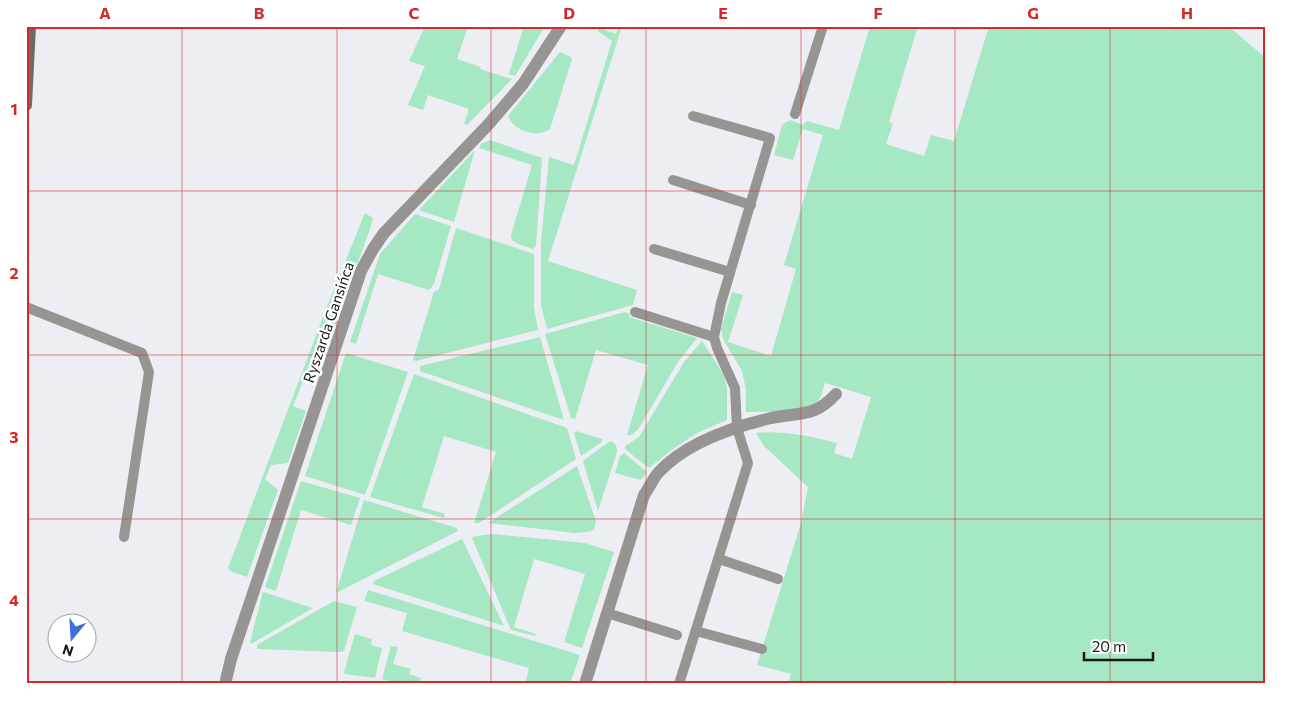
<svg xmlns="http://www.w3.org/2000/svg" width="1292" height="710" viewBox="0 0 1292 710" font-family="Commissioner,sans-serif">
	<rect width="100%" height="100%" fill="#eceef3"/>
	<g fill="#a5e8c3">
		<path d="M 425,26 L 468,26 L 457,59 L 481,67 L 480,69 L 512,79 L 467,125 L 464,124 L 469,109 L 428,95 L 423,110 L 408,105 L 425,66 L 409,61 Z"/>
		<path d="M 524,26 L 545,26 L 515,76 L 509,74 Z"/>
		<path d="M 598,26 L 606,26 L 605,30 L 616,34 L 619,26 L 622,26 L 548,261 L 637,290 L 633,305 L 547,329 L 541,305 L 541,243 L 549,157 L 574,165 L 612,41 L 598,31 Z"/>
		<path d="M 870,26 L 918,26 L 889,122 L 893,124 L 886,144 L 924,156 L 931,135 L 954,141 L 989,26 L 1228,26 L 1266,58 L 1266,684 L 788,684 L 791,674 L 757,665 L 801,523 L 808,487 L 764,446 L 756,433 C 783,430 810,436 837,443 L 834,453 L 852,459 L 871,397 L 825,383 C 823,388 822,396 818,401 C 807,414 763,411 746,412 L 746,390 L 742,371 L 723,339 L 721,329 L 732,292 L 743,295 L 728,342 L 771,356 L 796,269 L 784,265 L 823,135 L 803,129 L 793,160 L 774,155 L 782,125 L 790,120 L 803,125 L 807,121 L 839,130 Z"/>
		<path d="M 560,52 L 569,56 L 572,59 L 550,129 C 537,139 514,131 508,116 Z"/>
		<path d="M 490,140 L 542,158 L 536,246 L 533,249 L 518,244 L 512,240 L 511,235 L 532,165 L 479,148 L 481,144 Z"/>
		<path d="M 475,150 L 454,222 L 419,210 Z"/>
		<path d="M 365,213 L 373,218 L 371,226 L 331,337 L 322,334 L 293,406 L 306,411 L 288,463 L 271,465 L 265,479 L 278,490 L 247,577 L 230,571 L 228,568 L 328,304 Z"/>
		<path d="M 415,214 L 451,226 L 434,284 L 429,290 L 378,274 L 356,344 L 350,342 L 380,254 Z"/>
		<path d="M 456,228 L 534,254 L 534,307 L 538,330 L 416,361 L 413,360 L 434,292 L 439,289 Z"/>
		<path d="M 625,312 L 630,314 L 629,317 L 697,338 L 678,362 L 639,428 L 632,435 L 627,435 L 648,365 L 596,350 L 575,419 L 571,418 L 545,334 Z"/>
		<path d="M 540,337 L 564,420 L 420,371 L 420,366 Z"/>
		<path d="M 702,341 L 724,375 L 727,389 L 727,420 L 697,433 L 673,449 L 649,468 L 625,449 L 625,446 L 639,437 L 684,362 Z"/>
		<path d="M 346,353 L 408,372 L 365,495 L 305,476 Z"/>
		<path d="M 414,374 L 567,428 L 576,459 L 479,523 L 474,523 L 496,452 L 444,436 L 422,507 L 445,514 L 444,518 L 370,497 Z"/>
		<path d="M 576,431 L 602,439 L 602,442 L 581,456 L 574,433 Z"/>
		<path d="M 610,441 C 616,443 617,446 617,452 L 598,511 L 583,461 Z"/>
		<path d="M 624,453 L 647,472 L 641,480 L 615,473 L 620,456 Z"/>
		<path d="M 577,466 L 596,521 L 594,530 L 587,532 L 575,533 L 488,523 Z"/>
		<path d="M 301,481 L 360,498 L 351,525 L 301,510 L 276,591 L 265,587 Z"/>
		<path d="M 364,500 L 457,528 L 458,531 L 336,593 Z"/>
		<path d="M 493,534 L 585,543 L 614,552 L 582,648 L 564,642 L 585,574 L 534,559 L 514,627 L 536,634 L 535,636 L 511,630 L 472,538 L 476,536 Z"/>
		<path d="M 462,539 L 504,626 L 373,584 L 374,581 Z"/>
		<path d="M 368,590 L 580,655 L 570,684 L 525,684 L 529,668 L 402,631 L 407,613 L 364,601 Z"/>
		<path d="M 263,592 L 313,608 L 251,644 L 250,642 Z"/>
		<path d="M 334,601 L 357,607 L 344,651 L 340,652 L 257,649 L 257,645 Z"/>
		<path d="M 355,634 L 372,639 L 371,645 L 382,648 L 375,678 L 345,674 L 344,672 Z"/>
		<path d="M 391,646 L 398,647 L 393,664 L 411,669 L 409,674 L 421,678 L 420,683 L 422,684 L 401,684 L 382,679 Z"/>
	</g>
	<g fill="none" stroke-linecap="round" stroke-linejoin="round">
		<g stroke="#969593" stroke-width="10">
			<path d="M 795,114 L 823,26"/>
			<path d="M 673,180 L 751,205"/>
			<path d="M 654,249 L 730,272"/>
			<path d="M 26,307 L 142,353 L 149,372 L 124,537"/>
			<path d="M 635,312 L 714,337"/>
			<path d="M 719,559 L 778,579"/>
			<path d="M 607,613 L 677,635"/>
			<path d="M 696,631 L 762,649"/>
			<path d="M 679,684 L 748,463 L 737,428 L 735,388 L 717,348 L 714,337 L 721,303 L 770,138 L 693,116"/>
		</g>
		<g stroke="#969593" stroke-width="12">
			<path d="M 225,684 L 231,659 L 361,271 L 373,249 L 384,233 L 487,126 L 523,84 L 561,26"/>
			<path d="M 585,684 L 644,495 C 649,488 653,479 658,473 C 685,443 733,427 771,418 C 800,412 814,418 836,394"/>
		</g>
		<path stroke="#6d6b68" stroke-width="12" d="M 26,105 L 30,26"/>
	</g>
	<path fill="none" stroke="#d62828" stroke-width="1" stroke-opacity="0.55" d="M 182,26 L 182,684M 337,26 L 337,684M 491,26 L 491,684M 646,26 L 646,684M 801,26 L 801,684M 955,26 L 955,684M 1110,26 L 1110,684M 26,191 L 1266,191M 26,355 L 1266,355M 26,519 L 1266,519"/>
	<g text-anchor="middle" dominant-baseline="central" stroke-width="5" stroke-linejoin="round" paint-order="stroke">
		<g font-size="15" fill="#19191b" stroke="#fff">
			<text transform="translate(328 322) rotate(-71)">Ryszarda Gansińca</text>
		</g>
	</g>
	<rect width="1292" height="710" fill="none" stroke="#ffffff" stroke-width="55"/>
	<g transform="translate(72 638) rotate(198)"><circle r="24" fill="#ffffff" stroke="#a3a3a4"/>
	<path d="M0-4L9 19L0 12L-9 19Z" fill="#3e6ddd"/>
	<text y="-8" font-size="14" font-weight="bold" text-anchor="middle" fill="#19191b">N</text>
	</g>
	<path d="M1084 652v8h69v-8" fill="none" stroke="#19191b" stroke-width="2.5"/>
	<text x="1092" y="652" font-size="15" fill="#19191b" stroke="#ffffff" stroke-width="4" paint-order="stroke">20 m</text>
	<rect x="28" y="28" width="1236" height="654" fill="none" stroke="#d62828" stroke-width="2"/>
	<g font-size="16" text-anchor="middle" font-weight="bold" fill="#d62828">
		<text x="105" y="19">A</text>
		<text x="259" y="19">B</text>
		<text x="414" y="19">C</text>
		<text x="569" y="19">D</text>
		<text x="723" y="19">E</text>
		<text x="878" y="19">F</text>
		<text x="1033" y="19">G</text>
		<text x="1187" y="19">H</text>
		<text x="14" y="115">1</text>
		<text x="14" y="279">2</text>
		<text x="14" y="443">3</text>
		<text x="14" y="606">4</text>
	</g>
</svg>
